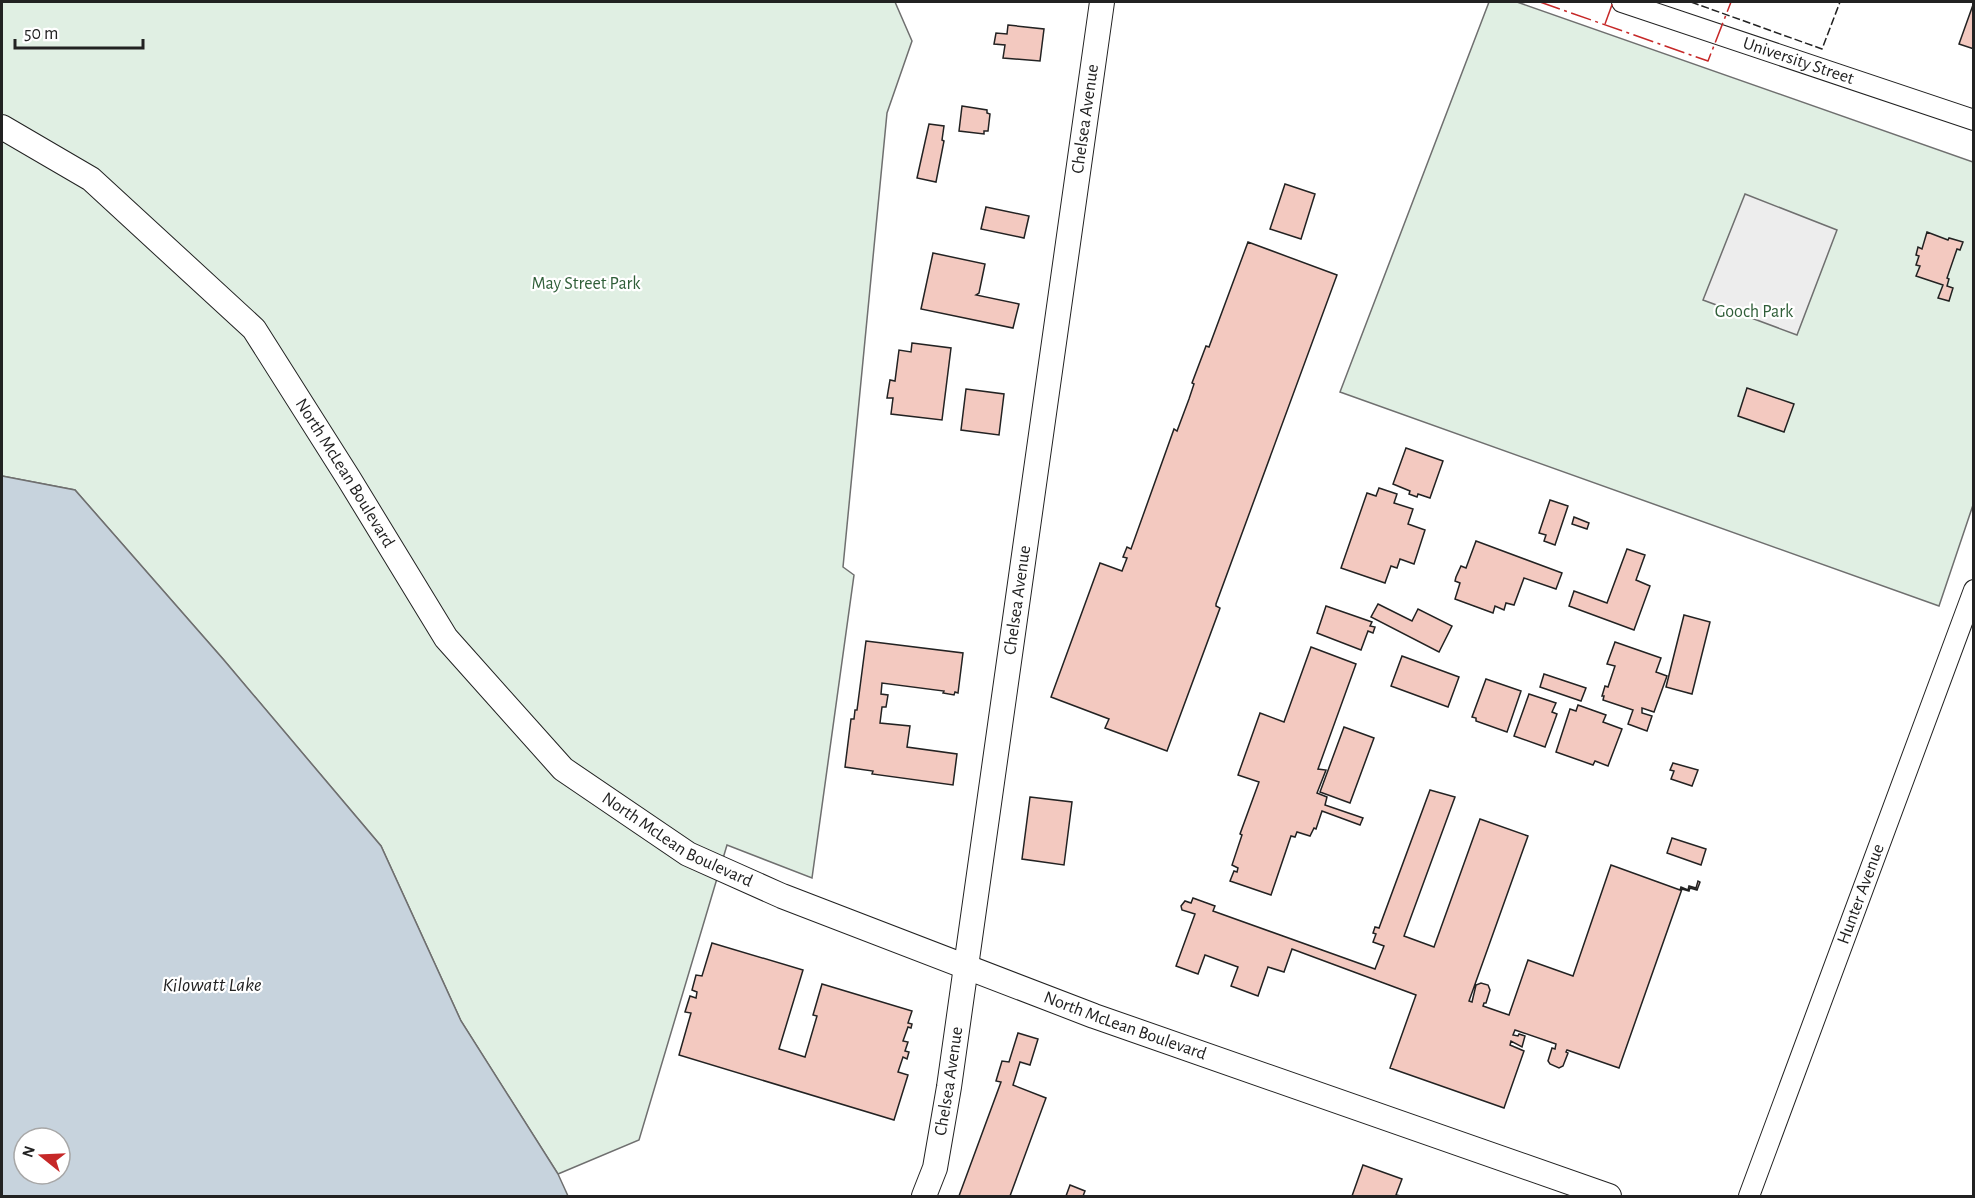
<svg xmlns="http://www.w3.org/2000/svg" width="1975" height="1198" viewBox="0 0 1975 1198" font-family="'Alegreya Sans',sans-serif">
	<rect width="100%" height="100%" fill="#fff"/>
	<g fill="#e0efe3" stroke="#6f6f6f" stroke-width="1.5">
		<path d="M 2,2 L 895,2 L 912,41 L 887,113 L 843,567 L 854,575 L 812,878 L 727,845 L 639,1140 L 558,1174 L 461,1021 L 381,846 L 223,659 L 75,490 L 2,476 Z"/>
		<path d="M 1489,2 L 1517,2 L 1973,162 L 1973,505 L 1939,606 L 1340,392 Z"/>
	</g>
	<path fill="#ededed" stroke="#6f6f6f" stroke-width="1.5" d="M 1745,194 L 1837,230 L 1797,335 L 1703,300 Z"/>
	<path fill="#c7d3dd" stroke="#6f6f6f" stroke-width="1.5" fill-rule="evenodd" d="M 2,476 L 75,490 L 223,659 L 381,846 L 461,1021 L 558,1174 L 568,1196 L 2,1196 ZM 24,1138 L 60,1138 L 60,1174 L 24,1174 Z"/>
	<g fill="#f3c9c0" stroke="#222" stroke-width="1.5">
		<path d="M 1974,2 L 1974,49 L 1959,44 Z"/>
		<path d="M 1008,25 L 1044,29 L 1040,61 L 1003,58 L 1005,45 L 994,44 L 996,33 L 1007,34 Z"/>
		<path d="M 962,106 L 987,110 L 987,113 L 990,114 L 988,131 L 984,131 L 984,134 L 959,131 Z"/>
		<path d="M 929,124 L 944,126 L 942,140 L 944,141 L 936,182 L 917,178 Z"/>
		<path d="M 1285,184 L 1315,194 L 1301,239 L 1270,229 Z"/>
		<path d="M 986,207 L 1029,216 L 1024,238 L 981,229 Z"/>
		<path d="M 1927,232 L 1948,240 L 1949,238 L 1963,242 L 1960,250 L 1957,249 L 1947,278 L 1949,279 L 1947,286 L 1953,288 L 1949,301 L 1938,298 L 1943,285 L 1916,276 L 1920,266 L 1916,265 L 1919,256 L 1916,255 L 1918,247 L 1922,249 Z"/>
		<path d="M 1248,242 L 1337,275 L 1216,604 L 1216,606 L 1220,608 L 1167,751 L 1105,728 L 1109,719 L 1051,697 L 1100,563 L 1122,571 L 1127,558 L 1123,557 L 1127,547 L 1131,549 L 1174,429 L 1177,431 L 1189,399 L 1194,384 L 1192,383 L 1206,346 L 1209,347 Z"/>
		<path d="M 933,253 L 985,264 L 979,293 L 976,295 L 1019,304 L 1013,328 L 921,309 Z"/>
		<path d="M 912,343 L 951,348 L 942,420 L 891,414 L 893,398 L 887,398 L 890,380 L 895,381 L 899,350 L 911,352 Z"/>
		<path d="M 1747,388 L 1794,404 L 1784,432 L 1738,416 Z"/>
		<path d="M 966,389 L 1004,394 L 999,435 L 961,430 Z"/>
		<path d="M 1406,448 L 1443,461 L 1430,498 L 1418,494 L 1417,497 L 1409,494 L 1410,491 L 1393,484 Z"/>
		<path d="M 1379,488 L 1397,494 L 1394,503 L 1413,509 L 1408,524 L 1425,530 L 1414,564 L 1400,559 L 1397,568 L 1391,566 L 1385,583 L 1341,568 L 1367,493 L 1376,496 Z"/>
		<path d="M 1550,500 L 1568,506 L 1555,545 L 1544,541 L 1546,535 L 1539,533 Z"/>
		<path d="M 1574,517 L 1589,523 L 1587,529 L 1572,524 Z"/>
		<path d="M 1476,541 L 1562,573 L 1556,589 L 1524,578 L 1514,605 L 1506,603 L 1504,610 L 1495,606 L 1493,613 L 1455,599 L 1460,583 L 1455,581 L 1456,577 L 1461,566 L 1466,568 Z"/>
		<path d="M 1627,549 L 1645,555 L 1636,580 L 1650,586 L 1634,630 L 1569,606 L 1574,591 L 1607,603 Z"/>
		<path d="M 1378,604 L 1412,621 L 1418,609 L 1452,626 L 1439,652 L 1371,617 Z"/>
		<path d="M 1326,606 L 1372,622 L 1370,626 L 1375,627 L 1373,633 L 1368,631 L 1361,650 L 1317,633 Z"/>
		<path d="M 1684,615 L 1710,622 L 1692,694 L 1666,687 Z"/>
		<path d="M 866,641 L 963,653 L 958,693 L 955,692 L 954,695 L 943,693 L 944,691 L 882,683 L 881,694 L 888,695 L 886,707 L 882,707 L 880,723 L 910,726 L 907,747 L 957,754 L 953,785 L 872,774 L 873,771 L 845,767 L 851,719 L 854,719 L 855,710 L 857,710 Z"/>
		<path d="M 1615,642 L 1661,658 L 1656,672 L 1667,676 L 1654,712 L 1642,708 L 1642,713 L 1652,716 L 1647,731 L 1628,724 L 1633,710 L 1603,700 L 1604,696 L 1602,696 L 1605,686 L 1608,687 L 1615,666 L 1607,664 Z"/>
		<path d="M 1311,647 L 1356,664 L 1318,769 L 1326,770 L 1317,793 L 1327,797 L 1325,805 L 1363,818 L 1360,825 L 1322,811 L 1316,829 L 1314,828 L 1310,836 L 1297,832 L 1295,837 L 1291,836 L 1271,895 L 1230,881 L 1234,871 L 1237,872 L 1238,868 L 1232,865 L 1242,835 L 1240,834 L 1259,782 L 1238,775 L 1260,713 L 1284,722 Z"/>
		<path d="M 1402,656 L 1459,677 L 1448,707 L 1391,686 Z"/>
		<path d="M 1544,674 L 1586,688 L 1581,701 L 1540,687 Z"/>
		<path d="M 1486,679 L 1521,691 L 1507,732 L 1476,721 L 1476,718 L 1472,717 Z"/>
		<path d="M 1529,694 L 1556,703 L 1552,712 L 1557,714 L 1545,747 L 1514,736 Z"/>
		<path d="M 1578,705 L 1606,715 L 1603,722 L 1622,729 L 1608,766 L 1595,761 L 1593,765 L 1556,752 L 1570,709 L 1576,711 Z"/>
		<path d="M 1344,727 L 1374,738 L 1350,803 L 1320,792 Z"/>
		<path d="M 1673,763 L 1698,770 L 1692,786 L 1671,779 L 1674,771 L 1670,770 Z"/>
		<path d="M 1430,790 L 1455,797 L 1404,936 L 1434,947 L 1480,819 L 1528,836 L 1469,1001 L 1472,1002 L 1476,985 L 1481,983 L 1488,985 L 1490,990 L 1486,1003 L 1484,1003 L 1483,1006 L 1509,1015 L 1528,960 L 1573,976 L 1611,865 L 1680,890 L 1681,887 L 1688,890 L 1689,886 L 1696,888 L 1698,881 L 1700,882 L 1697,890 L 1690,888 L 1689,891 L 1682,889 L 1619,1068 L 1567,1050 L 1566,1052 L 1568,1053 L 1563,1066 L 1559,1068 L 1550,1064 L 1548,1061 L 1552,1048 L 1555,1049 L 1556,1044 L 1515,1030 L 1513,1035 L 1518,1036 L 1519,1034 L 1525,1036 L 1522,1047 L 1511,1041 L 1510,1045 L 1524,1051 L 1504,1108 L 1390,1068 L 1416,995 L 1292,949 L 1284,972 L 1268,967 L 1258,996 L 1231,986 L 1238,967 L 1205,955 L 1198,974 L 1176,966 L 1195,914 L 1182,910 L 1181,906 L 1185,901 L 1191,903 L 1193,898 L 1215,906 L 1213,911 L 1375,969 L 1384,946 L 1373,942 L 1376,934 L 1373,933 L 1375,927 L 1379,928 Z"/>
		<path d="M 1030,797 L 1072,802 L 1064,865 L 1022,859 Z"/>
		<path d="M 1672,838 L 1706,849 L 1701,865 L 1667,853 Z"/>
		<path d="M 712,943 L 803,970 L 779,1049 L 805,1057 L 817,1016 L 813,1015 L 822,984 L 912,1011 L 908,1023 L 912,1024 L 911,1028 L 908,1027 L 903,1041 L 908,1042 L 905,1051 L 909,1052 L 907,1059 L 903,1057 L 898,1072 L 908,1075 L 894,1120 L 679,1055 L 691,1013 L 685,1012 L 690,996 L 696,998 L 697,992 L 692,990 L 696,975 L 702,976 Z"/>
		<path d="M 1018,1033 L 1038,1039 L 1030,1065 L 1020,1062 L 1013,1085 L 1046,1098 L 1010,1196 L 959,1196 L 1001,1082 L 996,1081 L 1002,1061 L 1009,1062 Z"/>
		<path d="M 1363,1165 L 1402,1179 L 1396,1195 L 1401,1196 L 1352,1196 Z"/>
		<path d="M 1070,1185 L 1085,1191 L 1083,1196 L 1066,1196 Z"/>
	</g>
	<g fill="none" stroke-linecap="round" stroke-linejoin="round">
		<defs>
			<g id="minor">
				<path id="s1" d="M 1622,2 L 1974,120"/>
				<path id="s2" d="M 1749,1196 L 1974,590"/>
			</g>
			<g id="major">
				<path id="s3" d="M 2,127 L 91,179 L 254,329 L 349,479 L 446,638 L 563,769 L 688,854 L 782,896 L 1094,1016 L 1609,1196"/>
				<path id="s4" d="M 924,1196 L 935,1168 L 949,1087 L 1102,2"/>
			</g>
		</defs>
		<use href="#minor" stroke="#222" stroke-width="22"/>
		<use href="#major" stroke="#222" stroke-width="26"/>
		<use href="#minor" stroke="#fff" stroke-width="20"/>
		<use href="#major" stroke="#fff" stroke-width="24"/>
		<path stroke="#222" stroke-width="1.5" stroke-dasharray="8 3" stroke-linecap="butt" d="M 1691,2 L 1822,49 L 1840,2"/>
		<g stroke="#c62828" stroke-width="1.5" stroke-dasharray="21 4.5 3 4.5" stroke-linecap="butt">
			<path d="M 1540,2 L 1708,61 L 1731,2"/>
			<path d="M 1605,24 L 1613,2"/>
		</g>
	</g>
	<g text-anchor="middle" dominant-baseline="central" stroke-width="4.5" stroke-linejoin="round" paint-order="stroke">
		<g font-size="18" fill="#222" stroke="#fff">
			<text stroke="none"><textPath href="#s1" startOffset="186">University Street</textPath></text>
			<text stroke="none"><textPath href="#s4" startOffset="1090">Chelsea Avenue</textPath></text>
			<text stroke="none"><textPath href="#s3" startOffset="495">North McLean Boulevard</textPath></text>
			<text stroke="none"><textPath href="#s4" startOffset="604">Chelsea Avenue</textPath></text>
			<text stroke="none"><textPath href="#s3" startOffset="999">North McLean Boulevard</textPath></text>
			<text stroke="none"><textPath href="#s2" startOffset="322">Hunter Avenue</textPath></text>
			<text stroke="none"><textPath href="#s3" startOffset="1485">North McLean Boulevard</textPath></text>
			<text stroke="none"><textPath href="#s4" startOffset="118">Chelsea Avenue</textPath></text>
		</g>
		<g font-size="18" fill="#2f5e38" stroke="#fff">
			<text x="586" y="284">May Street Park</text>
			<text x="1754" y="312">Gooch Park</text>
		</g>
		<g font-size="20" font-style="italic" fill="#222" stroke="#fff">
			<text x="212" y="985">Kilowatt Lake</text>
		</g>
	</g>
	<rect width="1975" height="1198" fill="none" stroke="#222222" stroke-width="6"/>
	<g transform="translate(42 1156) rotate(288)"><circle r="28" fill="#ffffff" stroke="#a7a7a7" stroke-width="1.5"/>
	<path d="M0-4.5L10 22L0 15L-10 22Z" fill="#c62828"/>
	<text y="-9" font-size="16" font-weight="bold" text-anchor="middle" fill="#222222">N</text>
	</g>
	<path d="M15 39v9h128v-9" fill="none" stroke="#222222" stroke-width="3"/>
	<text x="24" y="39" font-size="18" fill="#222222" stroke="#ffffff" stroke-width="4.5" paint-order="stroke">50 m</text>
</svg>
